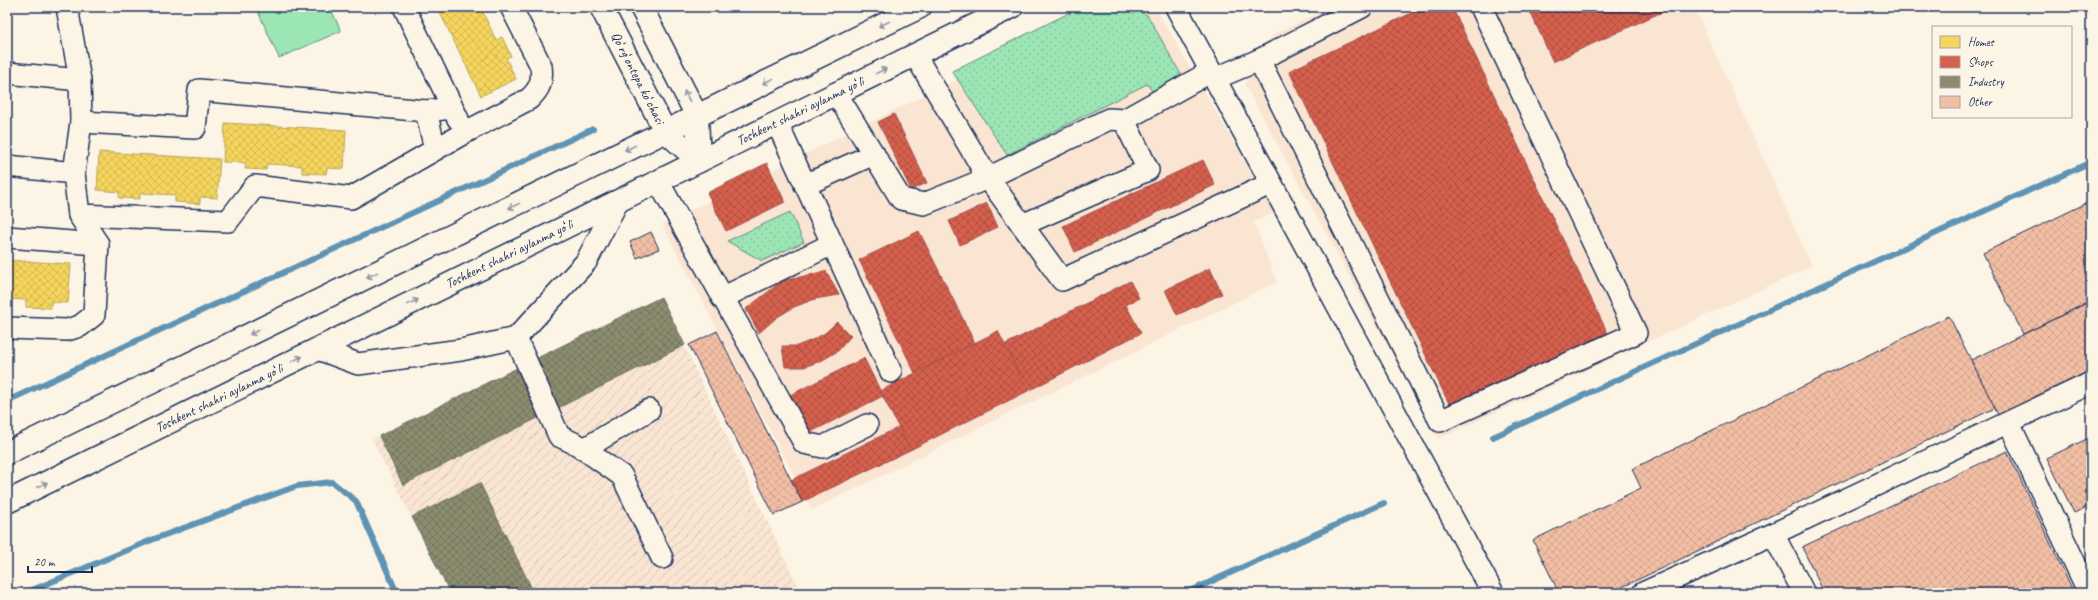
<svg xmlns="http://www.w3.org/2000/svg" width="2098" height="600" viewBox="0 0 2098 600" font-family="Caveat,sans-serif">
	<defs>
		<pattern id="industrial-furrows" width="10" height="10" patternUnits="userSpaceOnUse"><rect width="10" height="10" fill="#f9e5d2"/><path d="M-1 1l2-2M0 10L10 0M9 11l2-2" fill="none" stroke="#d5c5b7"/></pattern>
		<pattern id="grass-dots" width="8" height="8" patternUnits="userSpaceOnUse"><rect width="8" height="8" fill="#9ce5b4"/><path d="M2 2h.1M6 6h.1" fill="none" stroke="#86c59d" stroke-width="1.8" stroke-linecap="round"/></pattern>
		<pattern id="homes-cross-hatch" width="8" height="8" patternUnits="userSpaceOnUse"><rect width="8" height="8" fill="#f6d55c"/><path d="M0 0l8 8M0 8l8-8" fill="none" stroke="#d2b752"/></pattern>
		<pattern id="shops-cross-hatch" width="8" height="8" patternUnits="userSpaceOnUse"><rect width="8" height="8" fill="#d6604d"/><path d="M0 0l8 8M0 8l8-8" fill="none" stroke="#ad5043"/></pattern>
		<pattern id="industry-cross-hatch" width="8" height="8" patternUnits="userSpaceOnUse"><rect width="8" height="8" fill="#8c8c6e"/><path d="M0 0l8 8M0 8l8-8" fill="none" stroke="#72735e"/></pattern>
		<pattern id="building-cross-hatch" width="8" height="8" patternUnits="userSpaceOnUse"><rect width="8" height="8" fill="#f3bfa4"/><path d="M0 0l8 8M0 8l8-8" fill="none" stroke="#d0a490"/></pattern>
	</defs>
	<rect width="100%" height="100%" fill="#fcf5e5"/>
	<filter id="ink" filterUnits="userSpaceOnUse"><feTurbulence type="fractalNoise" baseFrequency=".025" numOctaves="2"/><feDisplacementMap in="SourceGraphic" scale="8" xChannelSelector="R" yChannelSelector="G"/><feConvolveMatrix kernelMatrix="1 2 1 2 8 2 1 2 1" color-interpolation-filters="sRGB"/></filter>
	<g filter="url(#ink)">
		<g fill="#f9e5d2">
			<path d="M 1105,7 L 1155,7 L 1275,213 L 1254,222 L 1277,282 L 812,510 L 662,224 Z"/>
			<path d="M 1331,7 L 1694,7 L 1812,266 L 1438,439 L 1245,85 L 1255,57 L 1274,34 Z"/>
		</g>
		<path fill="url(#industrial-furrows)" d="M 661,297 L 797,584 L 778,593 L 450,593 L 372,439 Z"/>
		<g fill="url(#grass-dots)" stroke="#5c8a89">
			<path d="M 1081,7 L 1133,7 L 1148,16 L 1183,78 L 1155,95 L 1147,84 L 1007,155 L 952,71 Z"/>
			<path d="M 790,212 L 804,242 L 762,261 L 727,241 Z"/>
		</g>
		<path fill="#9ce5b4" stroke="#5c8a89" d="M 256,7 L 330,7 L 341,31 L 279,58 Z"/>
		<g fill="url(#homes-cross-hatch)" stroke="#b4a35d">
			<path d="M 437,7 L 483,7 L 481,8 L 496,40 L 502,37 L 511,56 L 506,58 L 516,79 L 481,96 Z"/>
			<path d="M 225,123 L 346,130 L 344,169 L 327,168 L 326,174 L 302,173 L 302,166 L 267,164 L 266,170 L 245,169 L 246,163 L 223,162 Z"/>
			<path d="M 99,152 L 220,159 L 217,198 L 200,197 L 200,204 L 175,202 L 175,195 L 140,193 L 140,199 L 119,198 L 119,192 L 97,190 Z"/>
			<path d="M 7,260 L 71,264 L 68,303 L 51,302 L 51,308 L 26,307 L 26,300 L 7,299 Z"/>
		</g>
		<g fill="url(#shops-cross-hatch)" stroke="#9e5152">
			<path d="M 1424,7 L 1452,7 L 1609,336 L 1452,410 L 1289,71 Z"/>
			<path d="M 1528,7 L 1673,7 L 1553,62 Z"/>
			<path d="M 894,114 L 927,183 L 911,190 L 878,122 Z"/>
			<path d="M 1203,160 L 1215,185 L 1075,252 L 1063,226 Z"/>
			<path d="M 767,163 L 785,202 L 726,231 L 707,193 Z"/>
			<path d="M 987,203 L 998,227 L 960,245 L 949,221 Z"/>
			<path d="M 919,231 L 975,343 L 915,373 L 859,260 Z"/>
			<path d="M 1210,268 L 1222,294 L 1177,315 L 1165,290 Z"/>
			<path d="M 826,271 L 839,295 L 815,299 L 794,307 L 776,318 L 759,333 L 746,309 L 782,281 Z"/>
			<path d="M 1130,281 L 1139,298 L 1126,305 L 1141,333 L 1028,391 L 1004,345 Z"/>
			<path d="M 837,322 L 851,336 L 838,351 L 821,361 L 804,367 L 785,367 L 782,346 L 797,346 L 812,340 L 825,333 Z"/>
			<path d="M 998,331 L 1028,391 L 910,450 L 880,391 Z"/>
			<path d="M 864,358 L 883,396 L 809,433 L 790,395 Z"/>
			<path d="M 899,427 L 910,450 L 802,502 L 791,480 Z"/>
		</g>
		<g fill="url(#industry-cross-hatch)" stroke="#6a7069">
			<path d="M 661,297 L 685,345 L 403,485 L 379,436 Z"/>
			<path d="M 480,483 L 534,593 L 450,593 L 412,517 Z"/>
		</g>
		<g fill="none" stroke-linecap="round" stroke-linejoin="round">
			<g stroke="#5f93b4" stroke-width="6">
				<path d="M 7,401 L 593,129"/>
				<path d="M 1493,437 L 2091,162"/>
				<path d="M 25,593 L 154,539 L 297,486 L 332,482 L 356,501 L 397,593"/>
				<path d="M 1186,593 L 1384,503"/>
			</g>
		</g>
		<g fill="url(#building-cross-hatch)" stroke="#1b2f5e">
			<path d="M 2091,201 L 2091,301 L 2023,334 L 1983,253 Z"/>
			<path d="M 651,232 L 659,249 L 637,258 L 630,242 Z"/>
			<path d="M 2091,301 L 2091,370 L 1998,415 L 1971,360 Z"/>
			<path d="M 1949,316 L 1995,408 L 1610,593 L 1559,593 L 1533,540 L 1641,488 L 1632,469 Z"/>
			<path d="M 717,331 L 802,502 L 774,515 L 689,345 Z"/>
			<path d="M 2091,437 L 2091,505 L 2074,513 L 2047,458 Z"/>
			<path d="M 2007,451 L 2074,593 L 1824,593 L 1802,547 Z"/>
		</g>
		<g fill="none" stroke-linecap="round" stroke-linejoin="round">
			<defs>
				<g id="minor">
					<path d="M 67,7 L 80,80 L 81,122 L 74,173"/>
					<path d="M 404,7 L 458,119"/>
					<path d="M 1176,7 L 1493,593"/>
					<path d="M 915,55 L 988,178 L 1062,280 L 1270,184"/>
					<path d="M 1259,60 L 1440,421 L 1636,333 L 1481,7"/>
					<path d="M 7,73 L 80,80"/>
					<path d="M 1214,79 L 1259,60 L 1362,7"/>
					<path d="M 836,93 L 901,199 L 924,204 L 988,178 L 1109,119 L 1124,120 L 1148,170 L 1022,225"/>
					<path d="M 426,111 L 435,149"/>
					<path d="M 1124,120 L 1210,72"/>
					<path d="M 81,122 L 195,128 L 199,90 L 426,111 L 452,108"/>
					<path d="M 777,123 L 891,372"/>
					<path d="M 7,166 L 74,173 L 79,215 L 228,221 L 255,186 L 351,198 L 464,133 L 529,99 C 540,89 543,81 541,66 L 511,7"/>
					<path d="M 658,181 L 804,443 L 823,447 L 867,425"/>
					<path d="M 805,185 L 874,154"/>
					<path d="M 7,237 L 98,244"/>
					<path d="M 722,298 L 832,244"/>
					<path d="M 7,328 L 67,330 L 80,326 L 94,315 L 98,244 L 79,215"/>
					<path d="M 516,338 L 559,436 L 578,445 L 622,476 L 662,558"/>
					<path d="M 318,349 L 358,364 L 461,350 L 516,338 L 586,262 L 618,201"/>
					<path d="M 2009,423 L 2089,593"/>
					<path d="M 584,449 L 649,410"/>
					<path d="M 1773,534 L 1804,593"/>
					<path d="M 1643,593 L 1773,534 L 2091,383"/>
				</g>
				<g id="major">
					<path d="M 601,7 L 665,131 L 699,161"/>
					<path d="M 641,7 L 697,116 L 699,161"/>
				</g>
				<g id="highway">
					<path d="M 7,453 L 920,7"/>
					<path d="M 7,502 L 1012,7"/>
				</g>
			</defs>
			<use href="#minor" stroke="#1b2f5e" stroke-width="24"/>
			<use href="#major" stroke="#1b2f5e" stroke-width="25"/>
			<use href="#highway" stroke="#1b2f5e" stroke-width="25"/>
			<use href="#minor" stroke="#fcf5e5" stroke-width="21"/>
			<use href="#major" stroke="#fcf5e5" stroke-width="22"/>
			<use href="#highway" stroke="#fcf5e5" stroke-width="22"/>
		</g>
		<defs><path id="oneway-shaft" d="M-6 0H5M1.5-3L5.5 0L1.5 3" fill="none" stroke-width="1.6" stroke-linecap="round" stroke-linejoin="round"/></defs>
		<g stroke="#8c92a2">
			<use href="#oneway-shaft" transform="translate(884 24) rotate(154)"/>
			<use href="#oneway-shaft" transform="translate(881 71) rotate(-26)"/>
			<use href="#oneway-shaft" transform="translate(768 81) rotate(154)"/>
			<use href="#oneway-shaft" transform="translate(687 96) rotate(-117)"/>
			<use href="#oneway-shaft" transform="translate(630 148) rotate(154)"/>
			<use href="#oneway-shaft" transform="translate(514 206) rotate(154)"/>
			<use href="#oneway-shaft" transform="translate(372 275) rotate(154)"/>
			<use href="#oneway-shaft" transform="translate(413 302) rotate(-26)"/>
			<use href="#oneway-shaft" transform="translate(255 332) rotate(154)"/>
			<use href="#oneway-shaft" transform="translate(297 359) rotate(-26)"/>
			<use href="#oneway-shaft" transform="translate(42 485) rotate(-26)"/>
		</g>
	</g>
	<g text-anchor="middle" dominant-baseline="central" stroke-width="4" stroke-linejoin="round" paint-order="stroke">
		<g font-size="14" fill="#1b2f5e" stroke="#fcf5e5">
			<text transform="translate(638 78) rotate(63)">Qoʻrgʻontepa koʻchasi</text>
			<text transform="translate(800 111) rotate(-26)">Toshkent shahri aylanma yoʻli</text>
			<text transform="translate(509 254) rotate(-26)">Toshkent shahri aylanma yoʻli</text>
			<text transform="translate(219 398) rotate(-26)">Toshkent shahri aylanma yoʻli</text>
		</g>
	</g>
	<rect width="2098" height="600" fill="none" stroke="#fcf5e5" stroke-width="24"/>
	<rect x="12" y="12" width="2074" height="576" fill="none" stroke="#1b2f5e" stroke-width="1.5" filter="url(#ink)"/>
	<rect x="1932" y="26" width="140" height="92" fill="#fcf5e5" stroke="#a2a6af"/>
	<rect x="1940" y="36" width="20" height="12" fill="#f6d55c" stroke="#a2a6af"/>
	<text x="1968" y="46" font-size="12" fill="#1b2f5e">Homes</text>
	<rect x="1940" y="56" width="20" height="12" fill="#d6604d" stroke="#a2a6af"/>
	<text x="1968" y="66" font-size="12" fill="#1b2f5e">Shops</text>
	<rect x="1940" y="76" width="20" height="12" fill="#8c8c6e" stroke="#a2a6af"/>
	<text x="1968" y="86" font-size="12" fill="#1b2f5e">Industry</text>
	<rect x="1940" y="96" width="20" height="12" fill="#f3bfa4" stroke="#a2a6af"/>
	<text x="1968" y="106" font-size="12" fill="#1b2f5e">Other</text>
	<path d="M28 566v6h64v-6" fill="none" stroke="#1b2f5e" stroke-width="2"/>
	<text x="34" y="566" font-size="12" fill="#1b2f5e" stroke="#fcf5e5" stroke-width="3" paint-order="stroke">20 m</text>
</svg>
